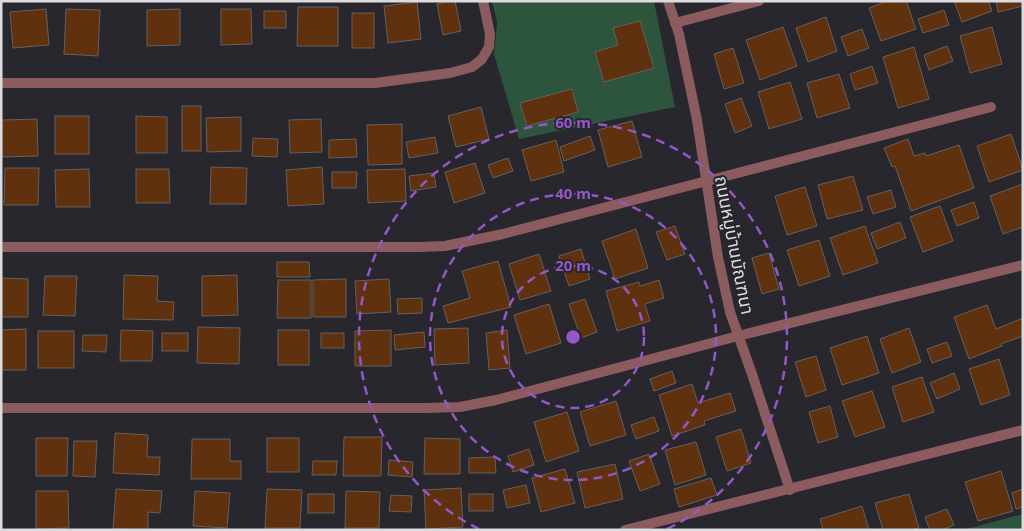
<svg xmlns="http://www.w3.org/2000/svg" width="1024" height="531" viewBox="0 0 1024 531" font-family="'Noto Sans','Noto Sans Thai',sans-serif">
	<rect width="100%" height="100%" fill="#27272d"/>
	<g fill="#2d543c">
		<path d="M 492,1 L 654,1 L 675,107 L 519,139 L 494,54 L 497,22 Z"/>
		<path d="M 1023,514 L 1023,530 L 963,530 Z"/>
	</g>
	<g fill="#5f310f" stroke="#67605c">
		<path d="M 449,1 L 455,1 L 461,31 L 443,35 L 437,4 Z"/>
		<path d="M 887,1 L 906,1 L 916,29 L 881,41 L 869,8 Z"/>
		<path d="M 954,1 L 988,1 L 992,11 L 962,22 Z"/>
		<path d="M 996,1 L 1023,1 L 1023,6 L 998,12 Z"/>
		<path d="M 417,2 L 421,39 L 388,43 L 384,6 Z"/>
		<path d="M 298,7 L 338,7 L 338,46 L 297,46 Z"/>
		<path d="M 46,9 L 49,45 L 13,48 L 10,12 Z"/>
		<path d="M 66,9 L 100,10 L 98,56 L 64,54 Z"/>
		<path d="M 180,9 L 180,45 L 147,46 L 147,10 Z"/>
		<path d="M 221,9 L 251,9 L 252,44 L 221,45 Z"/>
		<path d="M 944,10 L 949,25 L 923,33 L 918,19 Z"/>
		<rect x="264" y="11" width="22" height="17"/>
		<rect x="352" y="13" width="22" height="35"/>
		<path d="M 826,17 L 837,51 L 808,62 L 796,28 Z"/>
		<path d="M 640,21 L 654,68 L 604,82 L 595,52 L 618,45 L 613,28 Z"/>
		<path d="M 783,27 L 797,66 L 760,80 L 746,40 Z"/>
		<path d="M 992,27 L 1002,64 L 970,73 L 960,36 Z"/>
		<path d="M 862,29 L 869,48 L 848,56 L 841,37 Z"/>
		<path d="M 947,46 L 953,61 L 929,70 L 924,55 Z"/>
		<path d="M 914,47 L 929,99 L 898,108 L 883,57 Z"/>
		<path d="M 733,48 L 744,83 L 724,89 L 714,54 Z"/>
		<path d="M 872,66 L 878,83 L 855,90 L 850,74 Z"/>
		<path d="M 839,74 L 850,108 L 817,118 L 807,83 Z"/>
		<path d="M 790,82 L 802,119 L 769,129 L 758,92 Z"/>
		<path d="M 572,89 L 578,112 L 527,126 L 520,103 Z"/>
		<path d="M 741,98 L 752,126 L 735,133 L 725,104 Z"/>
		<rect x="182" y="106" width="19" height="45"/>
		<path d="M 481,107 L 489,139 L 456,147 L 448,116 Z"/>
		<rect x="55" y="116" width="34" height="38"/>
		<path d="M 136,116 L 167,117 L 167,153 L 136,153 Z"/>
		<path d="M 241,117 L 241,151 L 207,152 L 206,118 Z"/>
		<path d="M 37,119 L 38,156 L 2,157 L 2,120 Z"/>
		<path d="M 321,119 L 322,152 L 290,153 L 289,120 Z"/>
		<path d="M 632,121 L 642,157 L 608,167 L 598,130 Z"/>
		<path d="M 402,124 L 402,164 L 368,165 L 367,125 Z"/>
		<path d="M 1011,134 L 1023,170 L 989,182 L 977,146 Z"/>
		<path d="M 590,136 L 595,150 L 564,161 L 560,147 Z"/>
		<path d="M 435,137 L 438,153 L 409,158 L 406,142 Z"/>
		<path d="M 253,138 L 278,139 L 277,157 L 252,156 Z"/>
		<path d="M 356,139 L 357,157 L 329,158 L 329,140 Z"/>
		<path d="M 908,139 L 914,156 L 925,153 L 926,156 L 959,145 L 974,188 L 911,211 L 895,166 L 892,167 L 884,148 Z"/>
		<path d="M 556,140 L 564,172 L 531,181 L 522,150 Z"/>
		<path d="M 508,158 L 513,171 L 493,178 L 488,165 Z"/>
		<path d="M 475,163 L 485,193 L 454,203 L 445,172 Z"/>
		<path d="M 211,167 L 247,168 L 246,204 L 210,204 Z"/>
		<path d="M 322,167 L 324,204 L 288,206 L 286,170 Z"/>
		<path d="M 5,168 L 39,168 L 38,205 L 4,205 Z"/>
		<path d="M 89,169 L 90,207 L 56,207 L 55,170 Z"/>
		<path d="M 136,169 L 169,169 L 170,203 L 136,203 Z"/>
		<path d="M 405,169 L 406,201 L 368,203 L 367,170 Z"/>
		<path d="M 332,172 L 357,172 L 356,188 L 332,188 Z"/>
		<path d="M 434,173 L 436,187 L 411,191 L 409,176 Z"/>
		<path d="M 853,176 L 863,210 L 827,219 L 818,185 Z"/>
		<path d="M 1023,184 L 1023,227 L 1003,234 L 990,196 Z"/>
		<path d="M 805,187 L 817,226 L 787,235 L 775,196 Z"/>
		<path d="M 891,190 L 896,207 L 873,214 L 867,197 Z"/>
		<path d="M 974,202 L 979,218 L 957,226 L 951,210 Z"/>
		<path d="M 940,206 L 953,241 L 923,252 L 910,217 Z"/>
		<path d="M 900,222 L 906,238 L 877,249 L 871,233 Z"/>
		<path d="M 675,226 L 685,254 L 667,260 L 656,232 Z"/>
		<path d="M 865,226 L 878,263 L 843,275 L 830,238 Z"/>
		<path d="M 636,229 L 648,268 L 615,279 L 602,241 Z"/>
		<path d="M 819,240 L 830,276 L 799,286 L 787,250 Z"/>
		<path d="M 581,249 L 590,279 L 569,286 L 559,256 Z"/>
		<path d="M 769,253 L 779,289 L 762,294 L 752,258 Z"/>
		<path d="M 539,254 L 551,291 L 520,300 L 509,264 Z"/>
		<path d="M 498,261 L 511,307 L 448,323 L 443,306 L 470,298 L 462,271 Z"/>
		<path d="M 277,262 L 309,262 L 310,277 L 277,277 Z"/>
		<path d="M 124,275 L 158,276 L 157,301 L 174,302 L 173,320 L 123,319 Z"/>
		<path d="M 237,275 L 238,315 L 202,316 L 202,276 Z"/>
		<path d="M 45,276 L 77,276 L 75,316 L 43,315 Z"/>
		<path d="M 1,278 L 28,279 L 28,317 L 1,317 Z"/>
		<path d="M 346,279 L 346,317 L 313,317 L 313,280 Z"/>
		<path d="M 389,279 L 391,312 L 357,314 L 355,281 Z"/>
		<path d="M 278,280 L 311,280 L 311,318 L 277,318 Z"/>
		<path d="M 659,280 L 664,298 L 645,304 L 650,321 L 617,331 L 606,291 L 639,282 L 640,286 Z"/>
		<path d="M 422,298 L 422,313 L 398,314 L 397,299 Z"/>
		<path d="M 585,299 L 597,332 L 581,338 L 569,304 Z"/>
		<path d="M 549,304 L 561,343 L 526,354 L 514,315 Z"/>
		<path d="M 987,305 L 996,329 L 1023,318 L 1023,336 L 1001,344 L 1002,346 L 969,359 L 954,317 Z"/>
		<path d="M 198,327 L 240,328 L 239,364 L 197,363 Z"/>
		<path d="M 468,328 L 469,363 L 435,365 L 434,329 Z"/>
		<path d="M 909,328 L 921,362 L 892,373 L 880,339 Z"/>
		<path d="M 26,329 L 26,370 L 1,370 L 1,330 Z"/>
		<path d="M 121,330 L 153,331 L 152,361 L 120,361 Z"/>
		<rect x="278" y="330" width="31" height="35"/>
		<path d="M 391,330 L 391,366 L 355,366 L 355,331 Z"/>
		<path d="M 507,330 L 510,368 L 489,370 L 486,333 Z"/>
		<rect x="38" y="331" width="36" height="37"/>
		<path d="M 424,332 L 425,347 L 395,350 L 394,335 Z"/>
		<rect x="162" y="333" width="26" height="18"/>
		<rect x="321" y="333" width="23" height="15"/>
		<path d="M 83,335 L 107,335 L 106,352 L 82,351 Z"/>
		<path d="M 867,336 L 879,373 L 842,385 L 830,348 Z"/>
		<path d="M 947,342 L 952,356 L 932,363 L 927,349 Z"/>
		<path d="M 816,356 L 826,390 L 806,397 L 795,362 Z"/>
		<path d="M 999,359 L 1010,395 L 981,405 L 969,369 Z"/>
		<path d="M 672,371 L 676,383 L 654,391 L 650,379 Z"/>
		<path d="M 954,373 L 960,389 L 937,399 L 930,383 Z"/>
		<path d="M 922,377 L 934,412 L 903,422 L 892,387 Z"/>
		<path d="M 692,384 L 698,403 L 730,393 L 736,411 L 704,421 L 705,425 L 672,436 L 659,395 Z"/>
		<path d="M 872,391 L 885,427 L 855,437 L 842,401 Z"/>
		<path d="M 616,401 L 626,435 L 590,446 L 580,412 Z"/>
		<path d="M 830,406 L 838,437 L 818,443 L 809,412 Z"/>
		<path d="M 567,412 L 579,451 L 546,462 L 534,422 Z"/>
		<path d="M 654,417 L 659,431 L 636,439 L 631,425 Z"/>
		<path d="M 741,429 L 751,463 L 727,471 L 716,437 Z"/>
		<path d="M 115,433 L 148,435 L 147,457 L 160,457 L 159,475 L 113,473 Z"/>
		<path d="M 344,437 L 382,437 L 381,476 L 343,476 Z"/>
		<path d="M 36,438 L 68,438 L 67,476 L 36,476 Z"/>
		<rect x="267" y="438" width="32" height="34"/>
		<path d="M 425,438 L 460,439 L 460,474 L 424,474 Z"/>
		<path d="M 192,439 L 230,439 L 230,461 L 241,461 L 241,479 L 191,479 Z"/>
		<path d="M 74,441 L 97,441 L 95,477 L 73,476 Z"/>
		<path d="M 696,442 L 706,475 L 675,485 L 665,450 Z"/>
		<path d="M 529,449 L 534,465 L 513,472 L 508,456 Z"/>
		<path d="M 649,454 L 660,484 L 640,491 L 629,461 Z"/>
		<path d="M 495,457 L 496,473 L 469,473 L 469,458 Z"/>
		<path d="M 389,460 L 413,462 L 412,477 L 388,475 Z"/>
		<path d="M 313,461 L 337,461 L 336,475 L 312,475 Z"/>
		<path d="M 615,464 L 623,499 L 585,508 L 577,472 Z"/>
		<path d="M 565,469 L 575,503 L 541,512 L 532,478 Z"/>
		<path d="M 1001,471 L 1013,511 L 978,521 L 965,482 Z"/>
		<path d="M 711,478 L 717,495 L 679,507 L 674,489 Z"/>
		<path d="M 526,485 L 530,503 L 507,508 L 503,490 Z"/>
		<path d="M 461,488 L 463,527 L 426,529 L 424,490 Z"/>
		<path d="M 116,489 L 162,491 L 160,513 L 148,512 L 148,530 L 113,529 Z"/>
		<path d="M 267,489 L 302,490 L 300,528 L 265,528 Z"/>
		<path d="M 1023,489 L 1023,507 L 1016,509 L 1012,493 Z"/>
		<path d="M 36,491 L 68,491 L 69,528 L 36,529 Z"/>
		<path d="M 195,491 L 230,493 L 227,528 L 193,526 Z"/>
		<path d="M 346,491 L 380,492 L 379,528 L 345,528 Z"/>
		<rect x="308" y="494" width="26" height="19"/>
		<rect x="469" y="494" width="24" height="17"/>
		<path d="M 909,494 L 919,528 L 911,530 L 883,530 L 875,503 Z"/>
		<path d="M 391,495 L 412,496 L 411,512 L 389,511 Z"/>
		<path d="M 862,506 L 869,530 L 823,530 L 820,519 Z"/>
		<path d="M 947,509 L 954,525 L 942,530 L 930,530 L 925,517 Z"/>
	</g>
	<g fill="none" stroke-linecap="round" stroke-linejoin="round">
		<g stroke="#8b5b5e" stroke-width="10">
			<path d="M 668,1 L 679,34 L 697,120 L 718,257 L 730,312 L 752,374 L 790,490"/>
			<path d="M 675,23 L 759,1"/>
			<path d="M 1,83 L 375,83 L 450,73 L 472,67 L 482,59 L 489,47 L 490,34 L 483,1"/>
			<path d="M 1,247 L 421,247 L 445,246 L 503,234 L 991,107"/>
			<path d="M 1,408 L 426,408 L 460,407 L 496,400 L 738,336 L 1023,265"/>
			<path d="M 625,530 L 1023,430"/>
		</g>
	</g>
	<g fill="none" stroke="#9358c7" stroke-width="2.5" stroke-dasharray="9 6">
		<circle cx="573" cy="337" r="71"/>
		<circle cx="573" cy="337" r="143"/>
		<path d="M479 529A214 214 0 1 1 667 529"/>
	</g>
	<g text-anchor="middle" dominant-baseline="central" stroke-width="4" stroke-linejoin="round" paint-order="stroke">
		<g font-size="18" fill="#dcdbdf" stroke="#27272d">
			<text transform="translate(735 245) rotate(79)">ถนนหมู่บ้านมัณฑนา</text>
		</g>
	</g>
	<circle cx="573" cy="337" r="8" fill="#9358c7" stroke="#27272d" stroke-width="2.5"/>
	<g font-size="15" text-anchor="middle" font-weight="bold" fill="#9358c7" stroke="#27272d" stroke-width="4" stroke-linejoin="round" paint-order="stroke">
		<text x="573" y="128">60 m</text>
		<text x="573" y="199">40 m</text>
		<text x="573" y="271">20 m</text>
	</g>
	<rect width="1024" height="531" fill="none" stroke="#dcdbdf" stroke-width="5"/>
</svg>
